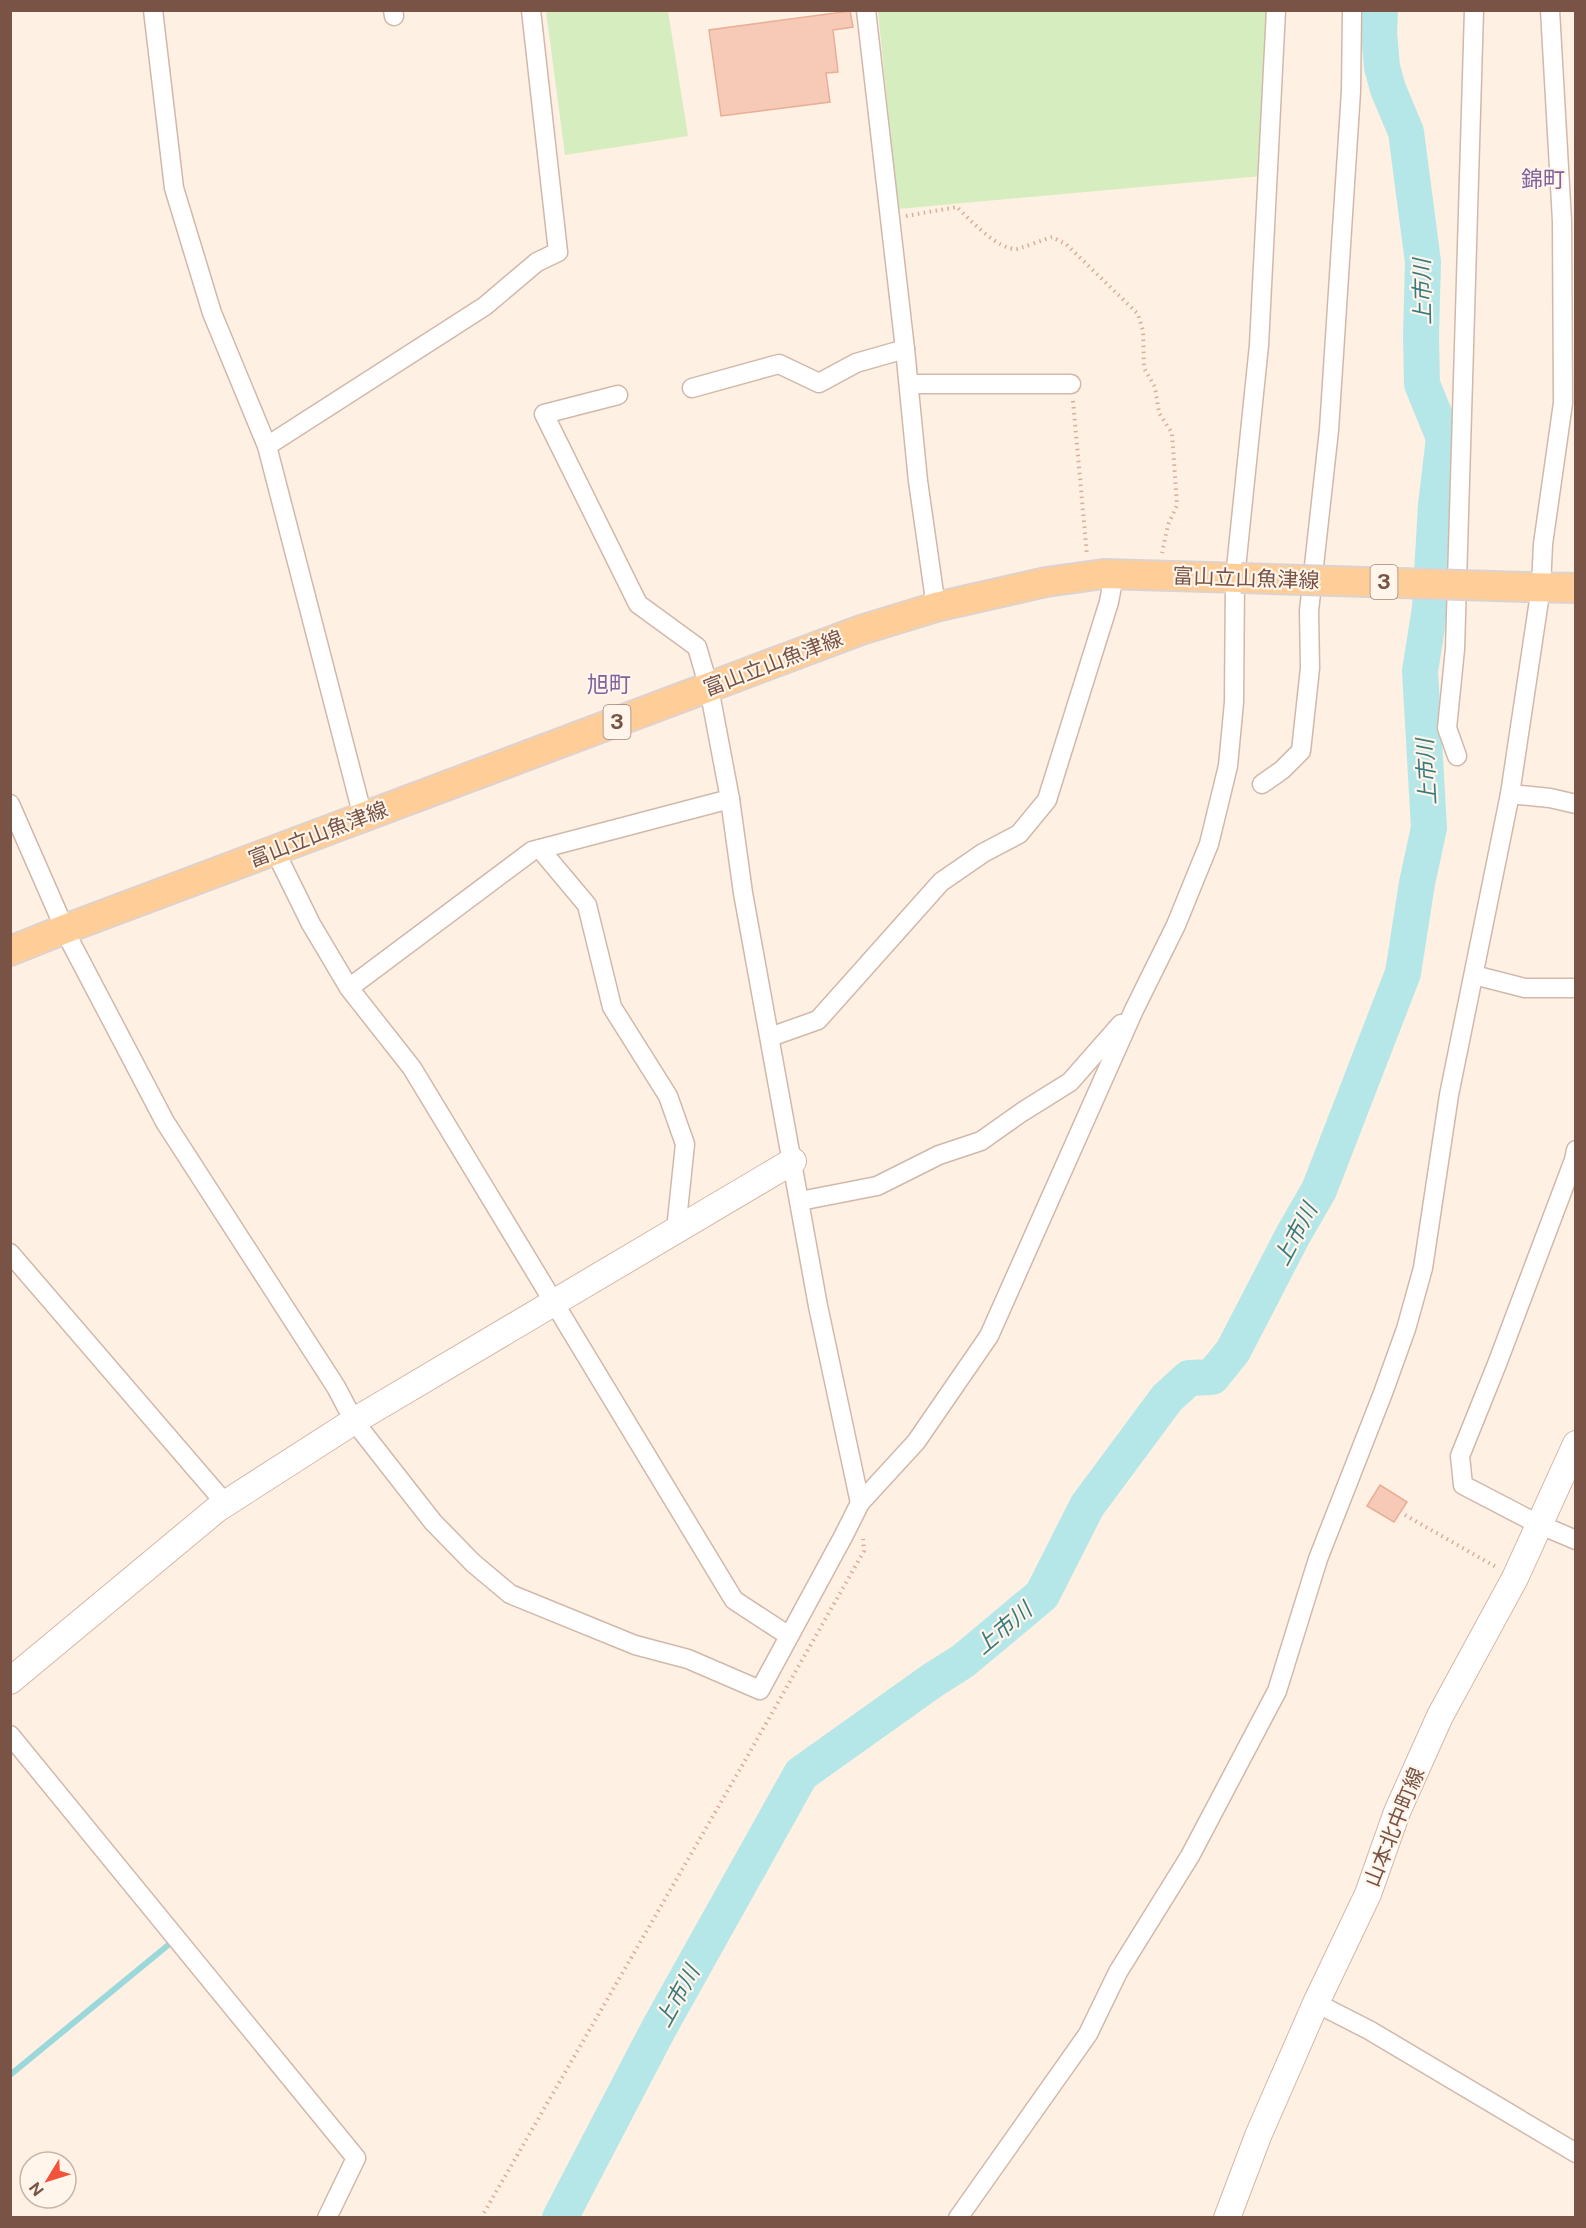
<svg xmlns="http://www.w3.org/2000/svg" width="1586" height="2228" viewBox="0 0 1586 2228" font-family="'Public Sans','Noto Sans JP',sans-serif">
	<rect width="100%" height="100%" fill="#fef0e2"/>
	<g fill="#d6edbf">
		<path d="M 546,11 L 668,11 L 688,136 L 565,155 Z"/>
		<path d="M 878,11 L 1267,11 L 1262,176 L 898,209 Z"/>
	</g>
	<g fill="none" stroke-linecap="round" stroke-linejoin="round">
		<path stroke="#9ad8dc" stroke-width="6" d="M 10,2075 L 167,1946"/>
		<path stroke="#b5e7e9" stroke-width="36" d="M 560,2218 L 659,2028 L 801,1774 L 933,1680 L 963,1661 L 1042,1595 L 1087,1506 L 1167,1398 L 1189,1378 L 1212,1377 L 1233,1351 L 1293,1235 L 1319,1190 L 1403,973 L 1417,883 L 1429,828 L 1420,671 L 1430,608 L 1436,505 L 1444,438 L 1422,384 L 1421,336 L 1423,262 L 1406,132 L 1388,89 L 1382,67 L 1379,32 L 1380,10"/>
	</g>
	<g fill="#f6cab7" stroke="#e9ae96" stroke-width="1.5">
		<path d="M 850,11 L 853,27 L 833,30 L 838,72 L 826,73 L 830,102 L 721,116 L 709,30 Z"/>
		<path d="M 1380,1485 L 1407,1502 L 1394,1522 L 1367,1506 Z"/>
	</g>
	<g fill="none" stroke-linecap="round" stroke-linejoin="round">
		<defs>
			<g id="street">
				<path d="M 153,10 L 174,188 L 212,313 L 267,446 L 363,817"/>
				<path d="M 393,10 L 394,16"/>
				<path d="M 866,10 L 905,349 L 918,481 L 936,607"/>
				<path d="M 909,384 L 1071,384"/>
				<path d="M 692,388 L 779,364 L 819,383 L 856,363 L 905,349"/>
				<path d="M 618,395 L 544,414 L 638,604 L 697,647 L 709,688 L 730,799 L 743,893 L 818,1306 L 860,1503"/>
				<path d="M 267,446 L 485,306 L 537,262 L 558,252 L 531,10"/>
				<path d="M 1457,756 L 1447,728 L 1455,649 L 1474,10"/>
				<path d="M 1262,784 L 1282,770 L 1301,751 L 1310,668 L 1309,611 L 1329,430 L 1351,91 L 1352,10"/>
				<path d="M 1510,794 L 1550,798 L 1576,804"/>
				<path d="M 730,799 L 532,851 L 349,988 L 412,1068 L 734,1600 L 789,1636"/>
				<path d="M 10,804 L 70,941 L 165,1122 L 336,1387 L 354,1421 L 433,1522 L 473,1563 L 510,1594 L 635,1645 L 688,1659 L 760,1690 L 844,1535 L 860,1503 L 916,1442 L 989,1336 L 1134,1010 L 1176,925 L 1209,844 L 1228,766 L 1234,702 L 1235,578 L 1259,345 L 1276,10"/>
				<path d="M 540,849 L 587,905 L 612,1007 L 668,1096 L 685,1144 L 676,1230"/>
				<path d="M 275,851 L 311,924 L 349,988"/>
				<path d="M 1474,975 L 1525,988 L 1576,988"/>
				<path d="M 770,1037 L 818,1020 L 941,882 L 983,853 L 1019,834 L 1047,800 L 1109,602 L 1114,575"/>
				<path d="M 1576,1150 L 1574,1160 L 1497,1364 L 1460,1456 L 1463,1485 L 1538,1524 L 1576,1540"/>
				<path d="M 800,1201 L 877,1186 L 939,1155 L 981,1141 L 1022,1112 L 1070,1082 L 1121,1024"/>
				<path d="M 10,1253 L 225,1503"/>
				<path d="M 10,1735 L 356,2158 L 327,2218"/>
				<path d="M 1316,2003 L 1369,2030 L 1576,2153"/>
				<path d="M 958,2218 L 1088,2034 L 1118,1972 L 1190,1856 L 1277,1691 L 1318,1559 L 1383,1393 L 1406,1329 L 1423,1268 L 1449,1095 L 1510,794 L 1541,587 L 1543,544 L 1563,403 L 1562,221 L 1550,10"/>
			</g>
			<g id="secondary">
				<path d="M 10,1681 L 217,1509 L 354,1421 L 793,1161"/>
				<path d="M 1227,2218 L 1258,2136 L 1316,2003 L 1368,1894 L 1397,1812 L 1440,1716 L 1515,1578 L 1576,1444"/>
			</g>
			<g id="primary">
				<path d="M 1527,587 L 1576,588"/>
				<path d="M 10,951 L 65,929 L 861,630 L 936,607 L 1046,582 L 1104,574 L 1241,578"/>
			</g>
		</defs>
		<use href="#street" stroke="#d2b8aa" stroke-width="21"/>
		<use href="#secondary" stroke="#d6b7a7" stroke-width="28"/>
		<use href="#primary" stroke="#dcd2cf" stroke-width="32"/>
		<g stroke="#daad9a" stroke-width="4" stroke-dasharray="1.5 4.5" stroke-linecap="butt">
			<path d="M 906,216 L 957,207 C 970,220 997,249 1016,249 C 1020,249 1045,239 1052,237 L 1066,244 L 1138,314 L 1143,331 L 1144,368 L 1155,387 L 1159,413 L 1172,433 L 1177,505 L 1168,525 L 1162,553"/>
			<path d="M 1073,401 L 1087,555"/>
			<path d="M 1405,1515 L 1496,1567"/>
			<path d="M 481,2218 L 743,1764 L 864,1551 L 863,1539"/>
		</g>
		<use href="#street" stroke="#fff" stroke-width="18"/>
		<use href="#secondary" stroke="#fff" stroke-width="26"/>
		<use href="#primary" stroke="#ffce98" stroke-width="28"/>
		<defs>
			<path id="primary-bridge" d="M 1241,578 L 1527,587"/>
		</defs>
		<use href="#primary-bridge" stroke="#dcd2cf" stroke-width="32" stroke-linecap="butt"/>
		<use href="#primary-bridge" stroke="#ffce98" stroke-width="28"/>
	</g>
	<g text-anchor="middle" dominant-baseline="central" stroke-width="4.5" stroke-linejoin="round" paint-order="stroke">
		<g fill="#fff5ea" stroke="#a08477" stroke-width="1.5">
			<rect x="1370.5" y="565" width="27" height="34" rx="4.5"/>
			<rect x="603.5" y="705" width="27" height="34" rx="4.5"/>
		</g>
		<g font-size="20" font-weight="bold" fill="#785346">
			<text x="1384" y="582">3</text>
			<text x="617" y="722">3</text>
		</g>
		<g font-size="21" fill="#785346" stroke="#fff5ea">
			<text transform="translate(1246 578) rotate(2)">富山立山魚津線</text>
			<text transform="translate(773 663) rotate(-21)">富山立山魚津線</text>
			<text transform="translate(318 834) rotate(-21)">富山立山魚津線</text>
			<text transform="translate(1394 1827) rotate(-68)">山本北中町線</text>
		</g>
		<g font-size="22" fill="#82619c" stroke="#fff5ea">
			<text x="1543" y="179">錦町</text>
			<text x="609" y="684">旭町</text>
		</g>
		<g font-size="22" font-style="italic" fill="#397a7e" stroke="#fff5ea">
			<text transform="translate(1422 292) rotate(-91)">上市川</text>
			<text transform="translate(1426 772) rotate(-93)">上市川</text>
			<text transform="translate(1295 1234) rotate(-62)">上市川</text>
			<text transform="translate(1003 1628) rotate(-40)">上市川</text>
			<text transform="translate(677 1996) rotate(-61)">上市川</text>
		</g>
	</g>
	<rect width="1586" height="2228" fill="none" stroke="#785346" stroke-width="24"/>
	<g transform="translate(48 2180) rotate(232)"><circle r="28" fill="#fff5ea" stroke="#c9b4a8" stroke-width="1.5"/>
	<path d="M0-4.5L10 22L0 15L-10 22Z" fill="#f2533d"/>
	<text y="-9" font-size="16" font-weight="bold" text-anchor="middle" fill="#785346">N</text>
	</g>
</svg>
